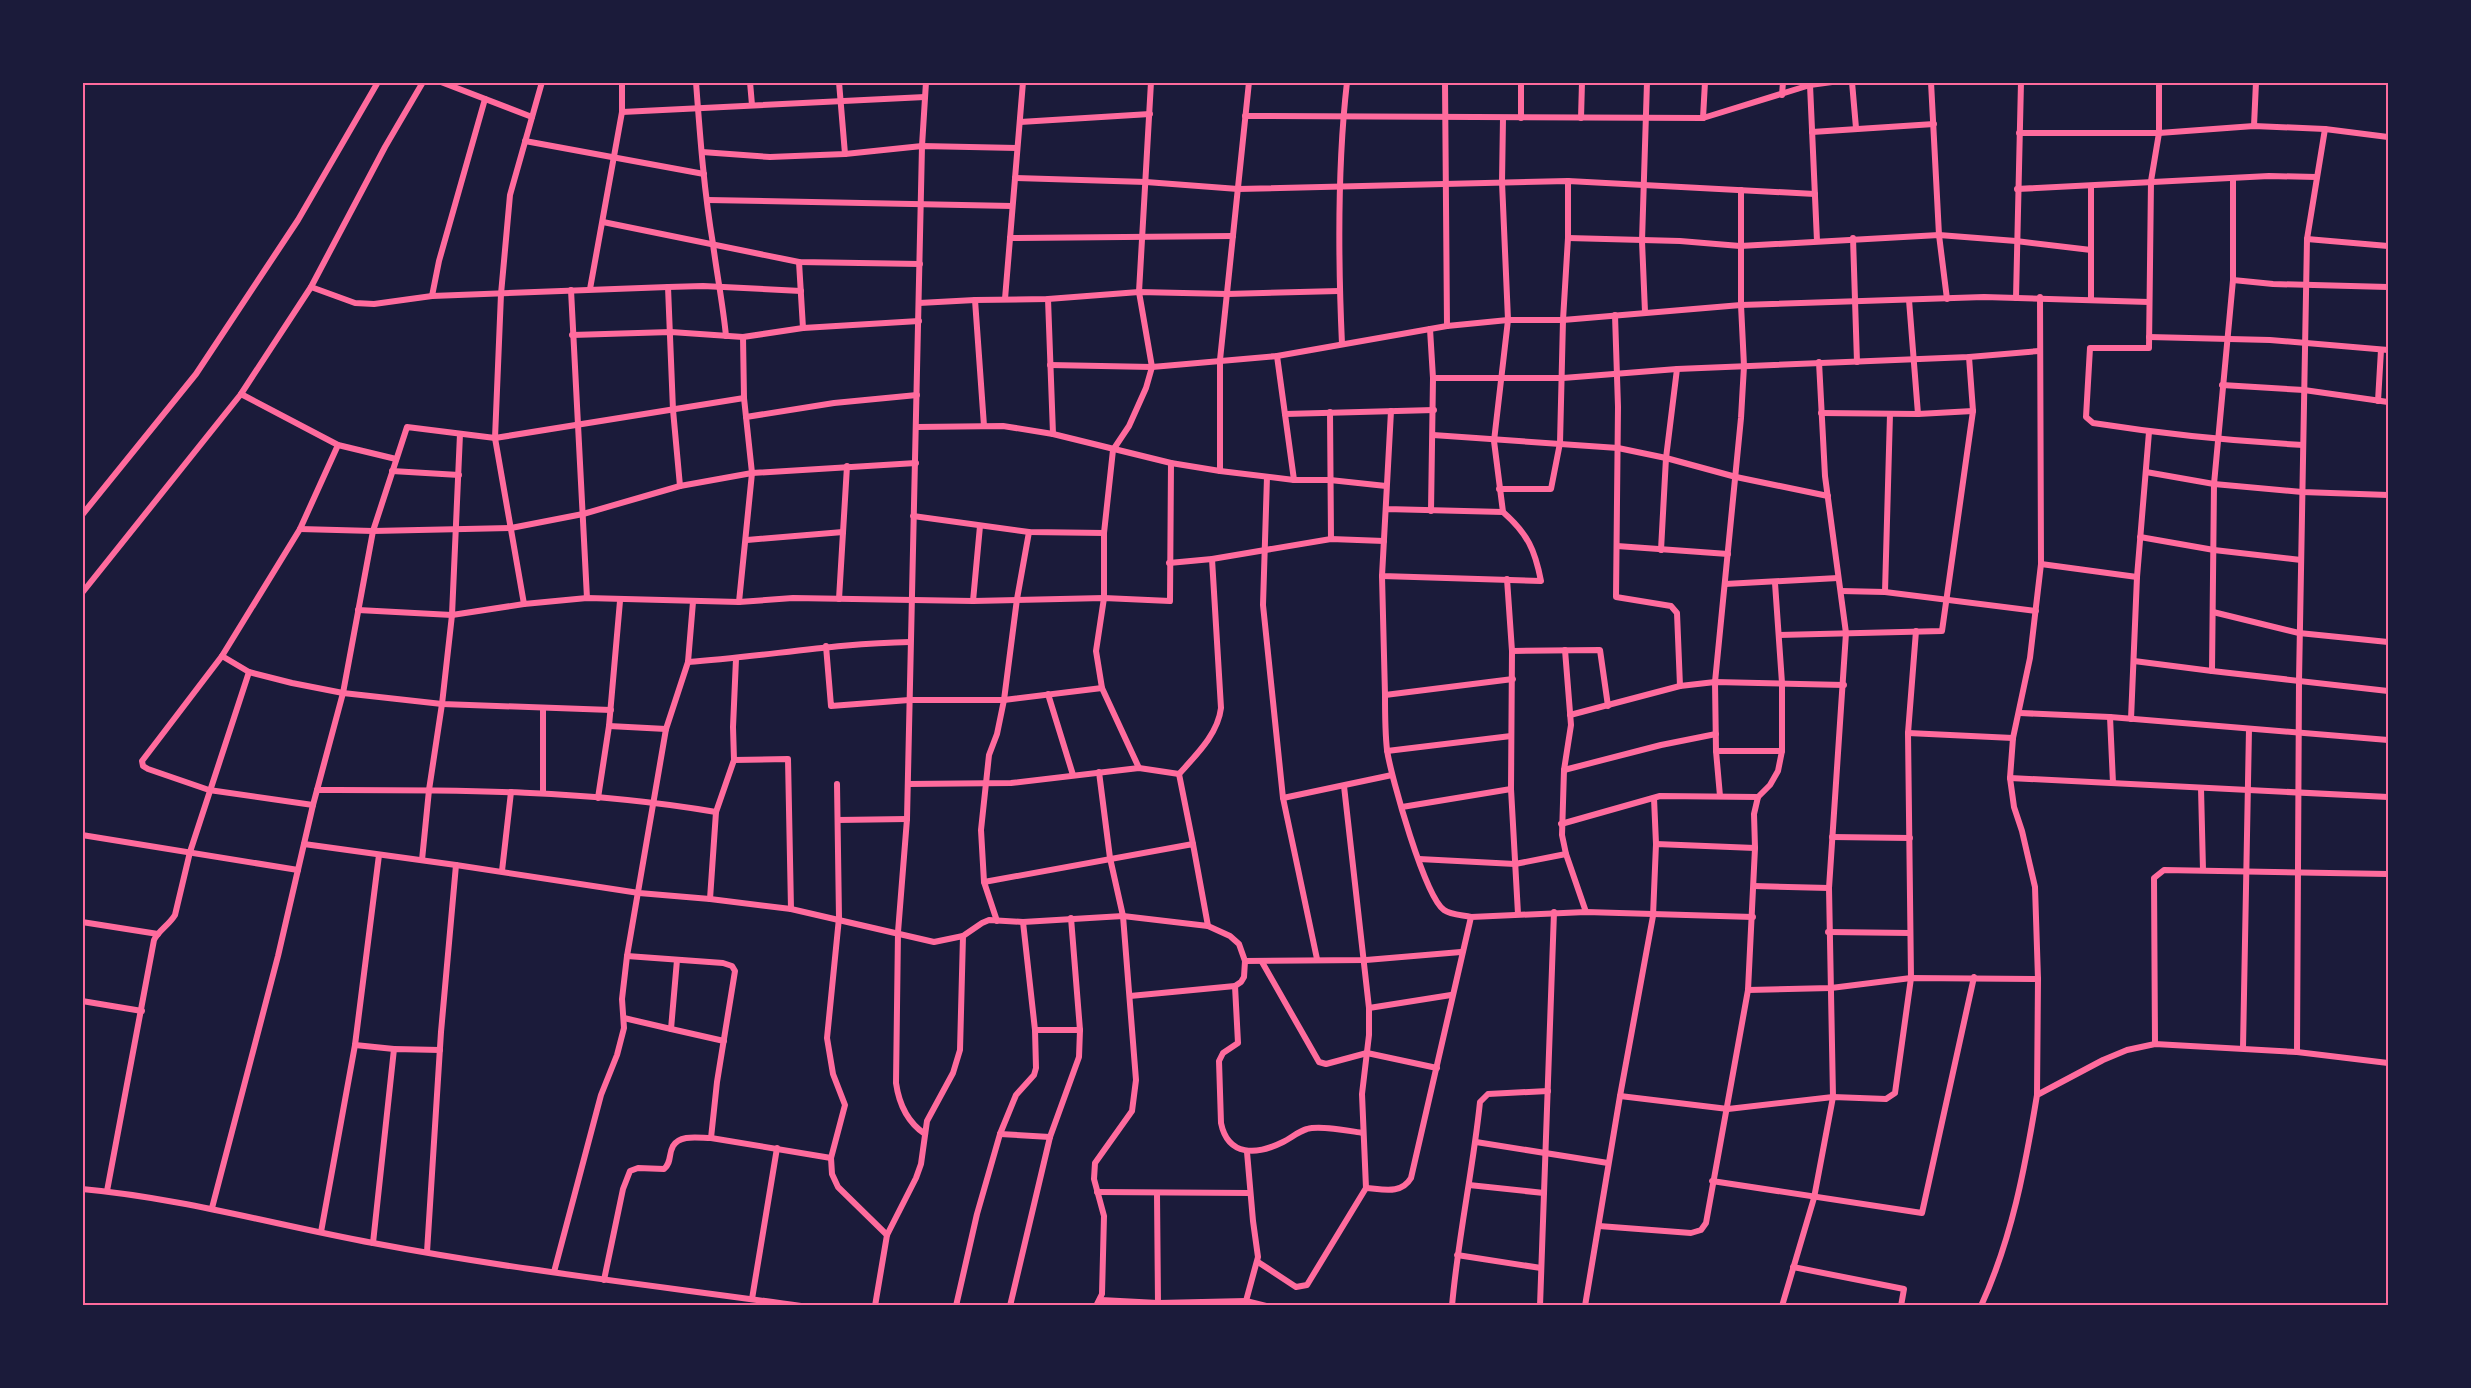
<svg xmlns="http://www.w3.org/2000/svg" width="2471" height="1388" viewBox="0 0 2471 1388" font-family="'Public Sans',sans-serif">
	<rect width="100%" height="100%" fill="#1b1b3a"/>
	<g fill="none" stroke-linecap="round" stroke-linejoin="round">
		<g stroke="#ff6b9d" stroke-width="6">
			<path d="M 441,82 L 532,117"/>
			<path d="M 696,82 C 700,136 704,191 713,244 C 717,275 723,305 726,336"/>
			<path d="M 750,82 L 752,105"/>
			<path d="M 839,82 L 845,154"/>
			<path d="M 1445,82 L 1447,326"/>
			<path d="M 1852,82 L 1856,128"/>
			<path d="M 1931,82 L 1939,235 L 1947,299"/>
			<path d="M 2159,82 L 2159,133 L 2151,181 L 2149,348 L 2090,348 L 2086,417 L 2093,423 C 2163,434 2232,441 2303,445"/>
			<path d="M 1810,85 L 1817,241"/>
			<path d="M 1782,95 L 1783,82"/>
			<path d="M 622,112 L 925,97"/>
			<path d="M 1245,116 L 1703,118 L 1810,85 L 1832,82"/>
			<path d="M 1503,118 L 1502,182 L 1508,320 L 1494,441 L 1503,512"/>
			<path d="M 1521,118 L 1521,82"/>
			<path d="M 1581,118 L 1582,82"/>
			<path d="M 1703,118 L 1705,82"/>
			<path d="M 1020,122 L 1150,114"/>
			<path d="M 2254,126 L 2256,82"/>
			<path d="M 1812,132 L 1934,124"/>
			<path d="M 2019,133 L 2159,133 L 2254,126 L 2325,129 L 2388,137"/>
			<path d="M 525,141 L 704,174"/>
			<path d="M 702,152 L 770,157 L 845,154 L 922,146 L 1017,148"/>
			<path d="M 1015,178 L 1146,182 L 1238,189 L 1568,181 L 1815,194"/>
			<path d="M 2017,189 L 2269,176 L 2316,177"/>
			<path d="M 708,200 L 1012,206"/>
			<path d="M 603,222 L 799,262 L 920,264"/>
			<path d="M 1010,238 L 1233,236"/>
			<path d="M 1568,238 L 1680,241 L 1740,246 L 1939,235 L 2016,241 L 2091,250"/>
			<path d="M 1853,238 L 1857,362"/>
			<path d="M 2307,239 L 2388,246"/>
			<path d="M 799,262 L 803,328"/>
			<path d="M 2233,280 L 2273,284 L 2388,287"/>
			<path d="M 311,287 L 355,303 L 374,304 L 432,296 L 668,287 L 703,286 L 801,291"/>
			<path d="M 668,287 L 673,410 L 680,486"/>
			<path d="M 590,289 L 622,112 L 622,82"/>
			<path d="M 571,290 L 587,598"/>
			<path d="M 432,296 L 439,261 L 485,99"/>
			<path d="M 2016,298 L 2021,82"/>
			<path d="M 1005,299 L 1023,82"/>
			<path d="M 1048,299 L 1053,434"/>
			<path d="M 2091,299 L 2091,186"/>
			<path d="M 975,300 L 984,426"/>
			<path d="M 1909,300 L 1918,414"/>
			<path d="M 919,303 L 975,300 L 1048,299 L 1139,292 L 1227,294 L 1339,291"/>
			<path d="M 1645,312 L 1642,241 L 1647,82"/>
			<path d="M 1615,315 L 1618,407 L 1616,597 L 1671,606 L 1677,613 L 1680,686"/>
			<path d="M 1430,329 L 1433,378"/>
			<path d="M 572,335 L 671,332 L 743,337 L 803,328 L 919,321"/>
			<path d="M 2149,337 L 2270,340 L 2388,350"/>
			<path d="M 1342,344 C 1338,257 1337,169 1347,82"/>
			<path d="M 1277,356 L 1294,480"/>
			<path d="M 1050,365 L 1152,367 L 1277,356 L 1447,326 L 1508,320 L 1563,320 L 1741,305 L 1984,297 L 2149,302"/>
			<path d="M 2222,385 L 2304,390 L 2388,402"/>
			<path d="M 241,394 L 338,445 L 396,459"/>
			<path d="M 2378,401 L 2381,350"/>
			<path d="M 1330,412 L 1331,539"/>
			<path d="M 1821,413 L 1918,414 L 1973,411"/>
			<path d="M 1285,414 L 1434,410"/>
			<path d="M 746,417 L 834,403 L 917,395"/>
			<path d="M 917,427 L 1003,426 L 1053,434 L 1171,463 L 1220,471 L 1294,480 L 1330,480 L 1386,486"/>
			<path d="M 1433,435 L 1618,448 L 1666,458 L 1736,477 L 1828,496"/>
			<path d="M 392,471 L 459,475"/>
			<path d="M 1220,471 L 1220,360 L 1249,82"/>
			<path d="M 2146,472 L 2214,484 L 2302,492 L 2388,495"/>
			<path d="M 1267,477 L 1263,605 L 1283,798 L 1317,959"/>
			<path d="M 1499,489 L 1551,489 L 1560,443 L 1563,320 L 1568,238 L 1568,181"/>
			<path d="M 1386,509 L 1503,512 C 1528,534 1535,550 1541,581 L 1382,576 L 1391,411"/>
			<path d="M 1431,511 L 1433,378 L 1563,378 L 1677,369 L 1969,357 L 2039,351"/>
			<path d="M 82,515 L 196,374 L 298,220 L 378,82"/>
			<path d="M 913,516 L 1029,532 L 1104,533"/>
			<path d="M 300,529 L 373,531 L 511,528 L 583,514 L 680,486 L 752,473 L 916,463"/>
			<path d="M 2140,537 L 2214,550 L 2301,560"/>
			<path d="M 747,540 L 843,532"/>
			<path d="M 1617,546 L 1728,554"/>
			<path d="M 1661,550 L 1666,458 L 1677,369"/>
			<path d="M 1169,563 L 1212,559 L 1331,539 L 1384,541"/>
			<path d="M 2041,564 L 2137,577"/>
			<path d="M 1382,576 L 1385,695"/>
			<path d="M 1507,579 L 1512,651 L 1511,789 L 1518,914"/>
			<path d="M 1725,584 L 1838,578"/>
			<path d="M 1841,591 L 1885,592 L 2036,611"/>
			<path d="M 1885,592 L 1890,414"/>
			<path d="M 82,593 L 241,394 L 311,287 L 385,147 L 423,82"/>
			<path d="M 839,599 L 847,466"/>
			<path d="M 973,601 L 980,526"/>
			<path d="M 739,602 L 752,473 L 744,398 L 743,337"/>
			<path d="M 524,604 L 495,438 L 501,294 L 510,195 L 542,82"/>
			<path d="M 358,610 L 452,615 L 524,604 L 587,598 L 739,602 L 793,598 L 973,601 L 1104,598 L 1170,601 L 1171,463"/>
			<path d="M 2213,612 L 2299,633 L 2388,642"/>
			<path d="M 1779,635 L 1942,631 L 1973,411 L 1969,357"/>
			<path d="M 826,646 L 831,706 L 909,700 L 1004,700 L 1102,688"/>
			<path d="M 1565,650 L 1571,725 L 1564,770 L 1562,835 L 1566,854 L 1586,912"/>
			<path d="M 1512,651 L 1600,650 L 1608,706"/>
			<path d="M 222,656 L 249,672 L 292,683 L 343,693 L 442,704 L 611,710"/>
			<path d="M 2134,661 L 2212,671 L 2214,484 L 2233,280 L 2233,178"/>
			<path d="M 688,662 C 762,657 835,643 910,642"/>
			<path d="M 2212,671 L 2388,691"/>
			<path d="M 1048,694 L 1073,775"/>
			<path d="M 2020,713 L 2110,717 L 2388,740"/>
			<path d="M 1570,715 L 1680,686 L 1715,682 L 1844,685"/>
			<path d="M 2110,717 L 2113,783"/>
			<path d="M 2131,719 L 2137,577 L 2149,432"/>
			<path d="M 609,726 L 666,729"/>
			<path d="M 1908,733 L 2013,738"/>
			<path d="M 1387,751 L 1511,736"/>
			<path d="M 1716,751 L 1782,751"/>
			<path d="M 734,760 L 788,759 L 791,909"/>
			<path d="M 1139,768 L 1102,688 L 1096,651 L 1104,598 L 1104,533 L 1113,450 L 1129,426 L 1146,388 L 1152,367 L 1139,292 L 1151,82"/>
			<path d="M 1564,770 L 1661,745 L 1716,734"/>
			<path d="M 1179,774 C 1196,755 1218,734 1221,708 L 1212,559"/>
			<path d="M 1179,774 L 1193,844"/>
			<path d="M 2010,778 L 2388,797"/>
			<path d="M 837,784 L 839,918 L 827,1038 L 833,1074 L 845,1105 L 831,1158 L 832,1174 L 838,1187 L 887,1235"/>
			<path d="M 908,784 L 1011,783 L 1139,768 L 1179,774"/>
			<path d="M 2201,788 L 2203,870"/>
			<path d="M 317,790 C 450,790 584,789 716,812"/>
			<path d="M 543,793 L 543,708"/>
			<path d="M 1720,796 L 1716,751 L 1715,682 L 1741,418 L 1744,366 L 1741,305 L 1741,190"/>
			<path d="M 598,798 L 609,726 L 620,601"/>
			<path d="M 1283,798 L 1392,775"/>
			<path d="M 1654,798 L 1656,844"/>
			<path d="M 313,805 L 209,790 L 148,769 L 143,766 L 142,761 L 222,656 L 300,529 L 338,445"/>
			<path d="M 1402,807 L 1511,789"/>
			<path d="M 838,820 L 907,819"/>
			<path d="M 1561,824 L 1660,796 L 1758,797"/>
			<path d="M 82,835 L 298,870"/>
			<path d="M 1832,837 L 1910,838"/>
			<path d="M 304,844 L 456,865 L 639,893 L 710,899 L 716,812 L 734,760 L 733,727 L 736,659"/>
			<path d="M 1419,859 L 1515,864 L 1566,854"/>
			<path d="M 422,860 L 429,790 L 442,704 L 452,615 L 460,434"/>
			<path d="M 502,871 L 511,792"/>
			<path d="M 984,882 L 1193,844 L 1208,926"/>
			<path d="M 1754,886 L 1829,888"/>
			<path d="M 710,899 L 791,909 L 934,942 L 963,936 L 982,923 L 989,920 L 1023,922 L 1123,916 L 1208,926 L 1230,936 L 1239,944 L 1245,961 L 1244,977 L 1241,982 L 1235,986 L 1130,996"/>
			<path d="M 1471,917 C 1463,915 1451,915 1444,910 C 1425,897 1391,777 1387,750 C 1385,732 1385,713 1385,695 L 1513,679"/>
			<path d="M 997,921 L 984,882 L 981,830 L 989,755 L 997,734 L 1004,700 L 1017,599 L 1029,532"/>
			<path d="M 82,922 L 158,934"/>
			<path d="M 1828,932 L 1910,933"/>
			<path d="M 627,956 L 723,963 L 732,966 L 735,971 L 717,1082 L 711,1138 L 831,1158"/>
			<path d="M 1245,961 L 1366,960 L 1461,952"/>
			<path d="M 1262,962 L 1319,1062 L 1326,1064 L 1367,1053 L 1437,1068"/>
			<path d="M 1235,986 L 1238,1043 L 1223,1053 L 1219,1061 L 1221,1123 C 1228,1157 1257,1155 1283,1142 C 1291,1138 1299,1131 1307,1129 C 1320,1125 1349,1131 1363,1133"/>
			<path d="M 1748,990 L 1831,988 L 1911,978 L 2038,979"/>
			<path d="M 82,1001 L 142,1011"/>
			<path d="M 1369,1008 L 1451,995"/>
			<path d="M 624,1018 L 671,1029 L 677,960"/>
			<path d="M 671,1029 L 724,1041"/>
			<path d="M 1035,1030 L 1080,1030"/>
			<path d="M 2155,1044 L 2154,878 L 2164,870 L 2388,874"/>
			<path d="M 355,1045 L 394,1049"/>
			<path d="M 2243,1048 L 2249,729"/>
			<path d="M 2297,1052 L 2299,681 L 2307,239 L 2325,129"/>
			<path d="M 2037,1095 L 2038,979 L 2035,887 L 2022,831 L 2014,807 L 2010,778 L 2013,738 L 2030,658 L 2041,564 L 2040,297"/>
			<path d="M 1620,1096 L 1728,1109 L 1833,1097 L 1886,1099 L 1895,1093 L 1911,978 L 1908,733 L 1916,631"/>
			<path d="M 925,1134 C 907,1122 899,1104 896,1083 L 898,932 L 907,819 L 922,146 L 926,82"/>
			<path d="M 1000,1134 L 1050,1137"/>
			<path d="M 1476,1142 L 1608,1163"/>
			<path d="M 1712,1181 L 1922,1213 L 1974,977"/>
			<path d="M 1469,1185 L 1544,1193"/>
			<path d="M 1366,1188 C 1382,1189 1401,1195 1411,1178 L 1471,917 L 1586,912 L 1753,917"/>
			<path d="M 82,1189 C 181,1198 276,1225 373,1243 C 515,1270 658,1286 801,1306"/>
			<path d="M 107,1191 L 154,940 C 159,930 169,925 175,915 L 190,852 L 249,672"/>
			<path d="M 1097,1192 L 1250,1193"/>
			<path d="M 1157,1194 L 1158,1303"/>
			<path d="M 212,1208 L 278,956 L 313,805 L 343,693 L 373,531 L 407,427 L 495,438 L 744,398"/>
			<path d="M 1599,1226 L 1691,1233 L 1701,1230 L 1706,1223 L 1748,990 L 1755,848 L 1754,814 L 1758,797 L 1770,785 L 1778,771 L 1782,751 L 1782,683 L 1775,583"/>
			<path d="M 321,1232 L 355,1045 L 379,855"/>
			<path d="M 373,1243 L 394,1049 L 440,1050"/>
			<path d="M 427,1252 L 441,1032 L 456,865"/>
			<path d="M 1457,1255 L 1541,1268"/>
			<path d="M 1258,1262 L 1296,1287 L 1307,1285 L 1366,1188 L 1362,1094 L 1369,1035 L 1369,1008 L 1344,786"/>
			<path d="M 1793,1267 L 1904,1289 L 1901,1306"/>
			<path d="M 554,1272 L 601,1095 L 617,1055 L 624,1028 L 622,999 L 627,956 L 666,729 L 688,662 L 693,602"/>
			<path d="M 604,1280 L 623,1189 L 630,1171 L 638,1168 L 664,1169 C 672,1162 668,1155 673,1146 C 680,1134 699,1138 711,1138"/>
			<path d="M 752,1299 L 777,1148"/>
			<path d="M 1101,1300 L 1158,1303 L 1246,1301 L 1266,1306"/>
			<path d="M 1246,1301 L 1258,1257 L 1253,1221 L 1247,1152"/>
			<path d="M 875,1306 L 887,1235 L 916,1178 L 921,1164 L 927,1121 L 953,1073 L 960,1050 L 963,936"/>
			<path d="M 956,1306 L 977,1214 L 1000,1134 L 1016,1095 L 1034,1075 L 1036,1068 L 1035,1030 L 1023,922"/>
			<path d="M 1010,1306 L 1050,1137 L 1079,1057 L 1080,1030 L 1071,918"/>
			<path d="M 1096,1306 L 1102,1294 L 1104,1216 L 1094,1179 L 1095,1163 L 1132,1111 L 1136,1080 L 1123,916 L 1110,858 L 1099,772"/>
			<path d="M 1452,1306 C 1458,1237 1473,1170 1480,1102 L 1488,1094 L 1548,1091"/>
			<path d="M 1540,1306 L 1554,912"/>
			<path d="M 1585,1306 L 1620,1096 L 1653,916 L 1656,844 L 1755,848"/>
			<path d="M 1782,1306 L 1814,1198 L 1833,1097 L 1829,888 L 1846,633 L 1825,476 L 1819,362"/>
			<path d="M 1981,1306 C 2012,1238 2025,1168 2037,1095 L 2103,1060 L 2127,1050 L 2155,1044 L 2297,1052 L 2388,1063"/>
		</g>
	</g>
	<rect width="2471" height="1388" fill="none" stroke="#1b1b3a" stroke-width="168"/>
	<rect x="84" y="84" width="2303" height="1220" fill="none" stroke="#ff6b9d" stroke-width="2"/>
</svg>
